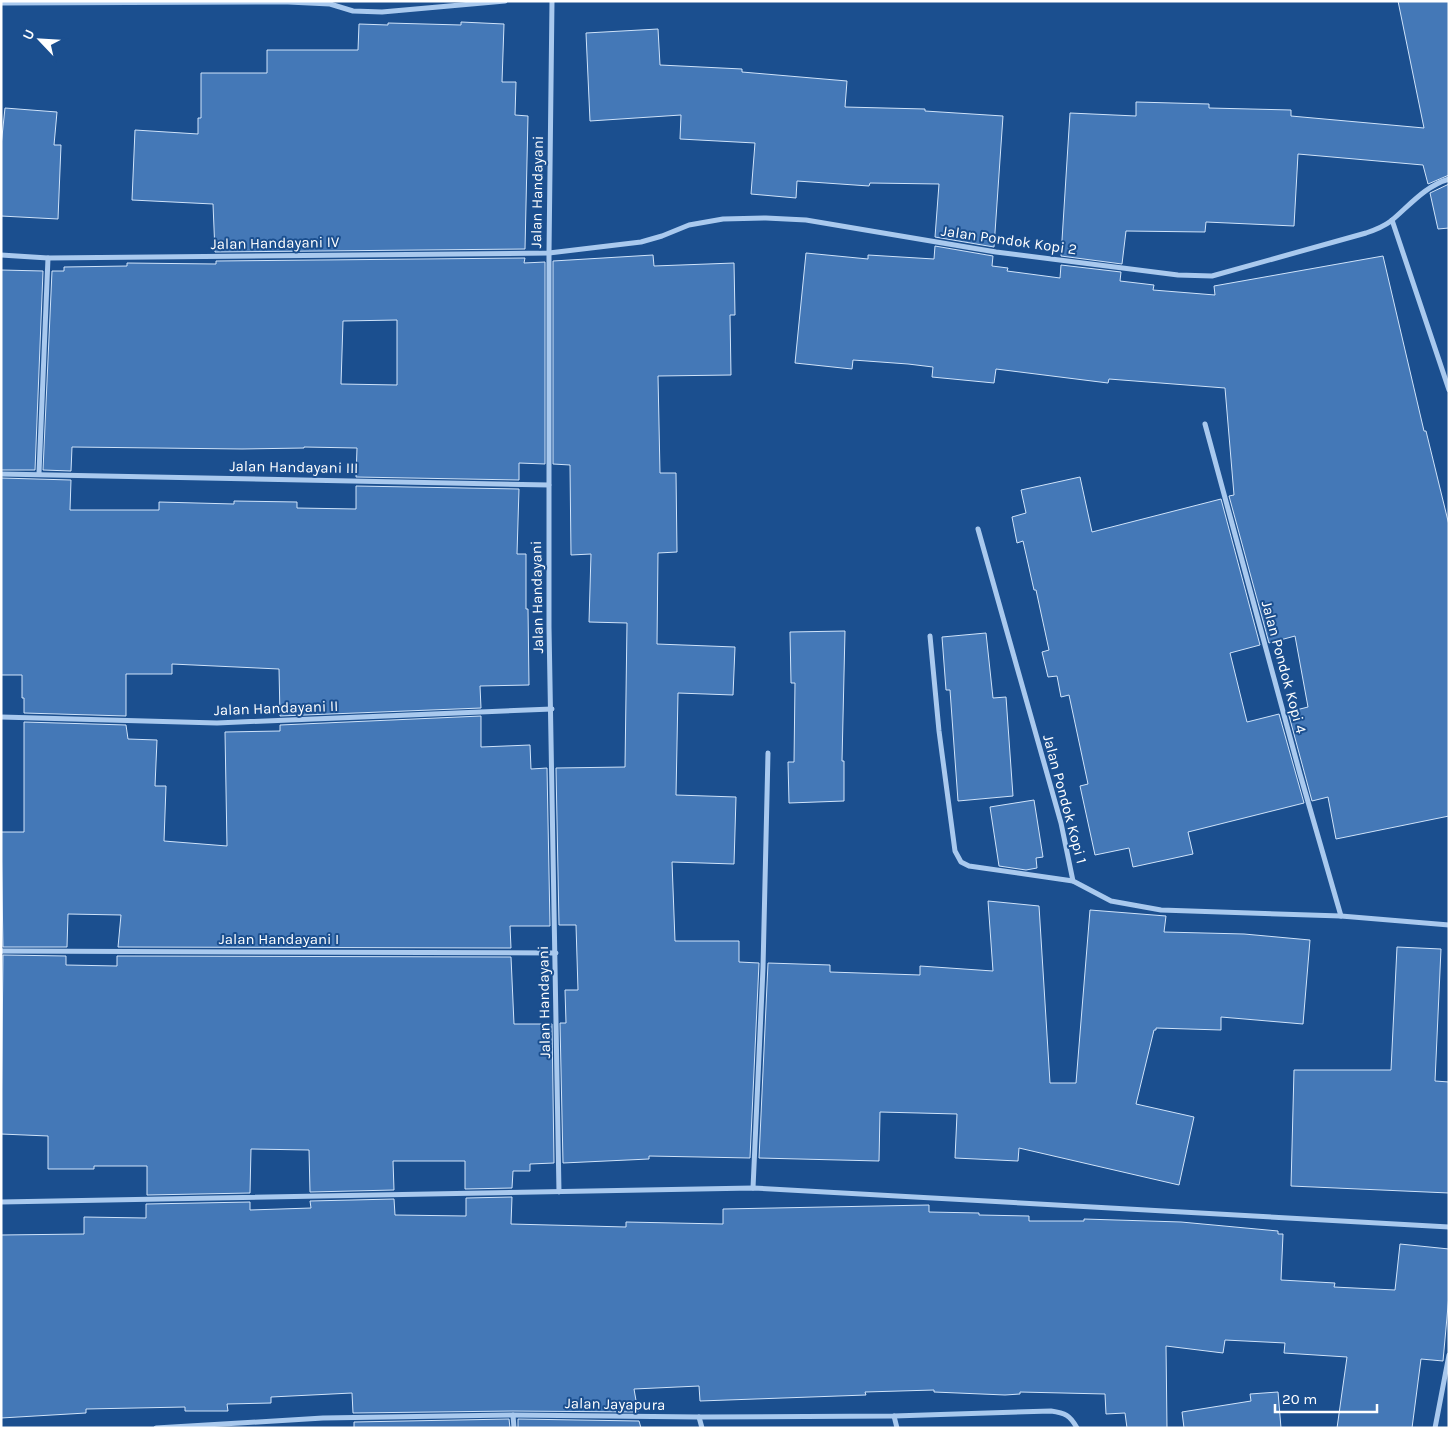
<svg xmlns="http://www.w3.org/2000/svg" width="1450" height="1429" viewBox="0 0 1450 1429" font-family="Karla,sans-serif">
	<rect width="100%" height="100%" fill="#1b4f8f"/>
	<g fill="#4478b7" stroke="#cfe3fa" fill-rule="evenodd">
		<path d="M 1398,1 L 1449,1 L 1449,175 L 1428,184 L 1423,165 L 1298,154 L 1294,226 L 1206,222 L 1205,232 L 1126,231 L 1122,264 L 1061,256 L 1070,113 L 1136,116 L 1136,102 L 1209,104 L 1209,108 L 1291,110 L 1291,116 L 1424,128 Z"/>
		<path d="M 461,22 L 504,24 L 502,82 L 516,82 L 515,115 L 528,116 L 525,249 L 215,252 L 213,204 L 132,200 L 135,130 L 198,134 L 198,118 L 201,118 L 201,73 L 267,73 L 267,50 L 358,50 L 359,24 L 388,25 L 388,23 L 461,25 Z"/>
		<path d="M 658,29 L 660,65 L 742,69 L 742,72 L 847,81 L 845,107 L 925,109 L 925,111 L 1003,116 L 994,247 L 935,237 L 939,184 L 870,183 L 869,186 L 797,181 L 796,198 L 751,194 L 755,143 L 680,139 L 681,115 L 590,121 L 586,33 Z"/>
		<path d="M 5,108 L 57,112 L 54,145 L 61,145 L 58,219 L 1,216 L 1,146 Z"/>
		<path d="M 1449,184 L 1449,228 L 1438,229 L 1430,193 Z"/>
		<path d="M 935,246 L 993,256 L 992,266 L 1008,268 L 1007,271 L 1060,278 L 1061,265 L 1121,272 L 1120,281 L 1154,285 L 1153,290 L 1215,295 L 1214,286 L 1383,256 L 1424,431 L 1426,431 L 1449,525 L 1449,816 L 1336,839 L 1328,797 L 1312,801 L 1288,712 L 1308,707 L 1295,636 L 1269,643 L 1229,496 L 1234,495 L 1225,388 L 1109,379 L 1108,383 L 996,369 L 994,383 L 932,377 L 933,367 L 908,364 L 853,360 L 852,369 L 795,363 L 806,253 L 868,259 L 868,255 L 934,259 Z"/>
		<path d="M 653,255 L 654,266 L 734,263 L 735,315 L 730,315 L 731,375 L 658,376 L 660,473 L 676,473 L 677,552 L 658,553 L 657,644 L 735,647 L 733,695 L 678,693 L 676,795 L 736,797 L 734,864 L 672,862 L 675,941 L 739,941 L 739,962 L 759,963 L 750,1158 L 649,1156 L 649,1159 L 563,1163 L 560,1023 L 566,1023 L 565,990 L 578,990 L 576,925 L 559,925 L 556,768 L 625,767 L 627,623 L 589,622 L 591,554 L 571,555 L 570,465 L 553,464 L 553,261 Z"/>
		<path d="M 525,258 L 524,263 L 545,262 L 545,464 L 519,463 L 519,480 L 356,477 L 357,448 L 304,447 L 304,448 L 242,449 L 72,447 L 71,471 L 43,470 L 52,271 L 64,271 L 64,267 L 127,266 L 127,263 L 216,264 L 216,261 ZM 397,320 L 397,385 L 341,384 L 343,321 Z"/>
		<path d="M 1,270 L 43,271 L 35,470 L 1,470 Z"/>
		<path d="M 1080,477 L 1092,532 L 1221,499 L 1260,645 L 1230,653 L 1247,722 L 1279,714 L 1304,803 L 1188,832 L 1193,854 L 1133,867 L 1129,848 L 1095,855 L 1080,786 L 1088,784 L 1069,695 L 1061,697 L 1057,676 L 1048,677 L 1042,652 L 1049,650 L 1036,590 L 1034,590 L 1023,541 L 1017,543 L 1012,517 L 1026,513 L 1021,490 Z"/>
		<path d="M 1,478 L 71,480 L 70,510 L 159,510 L 159,502 L 234,504 L 234,501 L 297,502 L 297,508 L 356,509 L 356,486 L 519,489 L 517,554 L 526,554 L 526,609 L 528,609 L 529,685 L 480,686 L 481,708 L 280,716 L 279,669 L 172,664 L 172,674 L 126,674 L 126,716 L 24,713 L 24,698 L 22,698 L 22,675 L 1,675 Z"/>
		<path d="M 845,631 L 842,761 L 844,761 L 844,801 L 789,803 L 788,762 L 794,762 L 795,683 L 791,683 L 790,632 Z"/>
		<path d="M 986,633 L 993,698 L 1006,697 L 1013,796 L 958,801 L 950,690 L 946,690 L 942,637 Z"/>
		<path d="M 481,716 L 481,747 L 530,745 L 531,769 L 547,768 L 550,926 L 510,926 L 511,948 L 118,947 L 121,915 L 68,914 L 67,947 L 3,947 L 1,832 L 24,832 L 24,722 L 126,725 L 128,739 L 157,740 L 155,786 L 166,786 L 164,841 L 227,846 L 225,732 L 280,731 L 280,725 Z"/>
		<path d="M 1034,800 L 1043,857 L 1036,858 L 1037,868 L 1026,870 L 999,866 L 990,807 Z"/>
		<path d="M 988,901 L 1039,906 L 1050,1083 L 1076,1083 L 1090,910 L 1166,916 L 1164,932 L 1244,934 L 1310,940 L 1303,1024 L 1221,1017 L 1221,1030 L 1156,1028 L 1156,1030 L 1154,1030 L 1136,1104 L 1194,1117 L 1179,1185 L 1019,1148 L 1018,1161 L 955,1158 L 957,1114 L 880,1112 L 879,1161 L 759,1158 L 768,963 L 830,965 L 830,972 L 920,975 L 920,966 L 993,971 Z"/>
		<path d="M 1397,947 L 1441,949 L 1435,1081 L 1449,1082 L 1449,1193 L 1291,1186 L 1294,1070 L 1391,1070 Z"/>
		<path d="M 3,955 L 66,956 L 66,965 L 117,966 L 117,956 L 511,957 L 514,1024 L 552,1024 L 554,1163 L 530,1164 L 530,1171 L 513,1171 L 512,1188 L 465,1189 L 465,1161 L 393,1161 L 394,1190 L 310,1192 L 309,1150 L 251,1149 L 250,1193 L 147,1195 L 147,1166 L 94,1166 L 94,1169 L 48,1169 L 48,1136 L 1,1134 Z"/>
		<path d="M 512,1197 L 511,1224 L 626,1227 L 626,1222 L 723,1224 L 723,1209 L 929,1205 L 929,1212 L 979,1213 L 979,1215 L 1029,1216 L 1029,1221 L 1084,1221 L 1084,1219 L 1181,1222 L 1278,1231 L 1278,1234 L 1283,1234 L 1281,1280 L 1335,1283 L 1334,1287 L 1395,1290 L 1400,1244 L 1449,1249 L 1449,1295 L 1443,1361 L 1421,1359 L 1412,1428 L 1337,1428 L 1347,1357 L 1284,1353 L 1285,1343 L 1225,1340 L 1223,1353 L 1166,1346 L 1167,1428 L 1127,1428 L 1125,1413 L 1106,1414 L 1105,1394 L 1020,1392 L 1020,1394 L 1005,1395 L 934,1392 L 934,1390 L 865,1392 L 866,1395 L 700,1401 L 699,1386 L 634,1389 L 638,1412 L 513,1411 L 353,1413 L 352,1393 L 271,1397 L 271,1403 L 227,1404 L 228,1411 L 185,1411 L 185,1407 L 86,1409 L 86,1413 L 1,1418 L 1,1235 L 84,1234 L 84,1217 L 146,1218 L 146,1204 L 250,1202 L 250,1210 L 311,1208 L 310,1201 L 394,1199 L 395,1215 L 466,1216 L 466,1198 Z"/>
		<path d="M 1278,1392 L 1281,1428 L 1184,1428 L 1182,1412 L 1251,1401 L 1250,1394 Z"/>
		<path d="M 509,1419 L 510,1428 L 354,1428 L 354,1422 Z"/>
		<path d="M 518,1419 L 639,1421 L 641,1428 L 518,1428 Z"/>
	</g>
	<g fill="none" stroke-linecap="round" stroke-linejoin="round">
		<g stroke="#a9c9ee" stroke-width="5">
			<path d="M 552,1 L 549,253 L 549,627 L 559,1192"/>
			<path d="M 1,3 L 288,2 L 330,4 L 353,11 L 382,12 L 505,1"/>
			<path d="M 1392,220 L 1449,390"/>
			<path d="M 1,255 L 48,258 L 549,253 L 641,242 L 662,236 L 689,225 L 723,219 L 766,218 L 806,220 L 996,252 L 1178,275 L 1212,276 L 1366,233 C 1375,230 1383,227 1391,221 C 1409,206 1425,186 1449,179"/>
			<path d="M 1205,424 L 1300,774 L 1341,916"/>
			<path d="M 39,473 L 48,258"/>
			<path d="M 1,474 L 549,485"/>
			<path d="M 978,529 L 1061,823 L 1073,881 L 1111,901 L 1161,910 L 1341,916 L 1449,925"/>
			<path d="M 930,636 L 939,731 L 955,851 L 961,862 L 969,866 L 1073,881"/>
			<path d="M 1,717 L 217,723 L 552,709"/>
			<path d="M 1,951 L 556,953"/>
			<path d="M 753,1188 L 763,968 L 768,753"/>
			<path d="M 1,1202 L 753,1188 L 1449,1227"/>
			<path d="M 513,1415 L 514,1428"/>
			<path d="M 894,1416 L 897,1428"/>
			<path d="M 699,1417 L 702,1428"/>
			<path d="M 156,1428 L 323,1418 L 513,1415 L 699,1417 L 894,1416 L 1051,1411 C 1065,1413 1070,1415 1077,1428"/>
			<path d="M 1435,1428 L 1449,1355"/>
		</g>
	</g>
	<g text-anchor="middle" dominant-baseline="central" stroke-width="4" stroke-linejoin="round" paint-order="stroke">
		<g font-size="15" fill="#fff" stroke="#1b4f8f">
			<text transform="translate(537 192) rotate(-89)">Jalan Handayani</text>
			<text transform="translate(1009 240) rotate(8)">Jalan Pondok Kopi 2</text>
			<text transform="translate(275 243) rotate(-1)">Jalan Handayani IV</text>
			<text transform="translate(294 467) rotate(1)">Jalan Handayani III</text>
			<text transform="translate(537 597) rotate(-91)">Jalan Handayani</text>
			<text transform="translate(1284 667) rotate(75)">Jalan Pondok Kopi 4</text>
			<text transform="translate(276 708) rotate(-2)">Jalan Handayani II</text>
			<text transform="translate(1065 799) rotate(75)">Jalan Pondok Kopi 1</text>
			<text x="279" y="939">Jalan Handayani I</text>
			<text transform="translate(544 1002) rotate(-91)">Jalan Handayani</text>
			<text transform="translate(615 1404) rotate(1)">Jalan Jayapura</text>
		</g>
	</g>
	<rect width="1450" height="1429" fill="none" stroke="#ffffff" stroke-width="5"/>
	<g transform="translate(40 40) rotate(295)" stroke="#1b4f8f" stroke-width="4" paint-order="stroke">
	<path d="M0-4L9 19L0 12L-9 19Z" fill="#ffffff"/>
	<text y="-8" font-size="14" font-weight="bold" text-anchor="middle" fill="#ffffff">U</text>
	</g>
	<path d="M1275 1404v8h102v-8" fill="none" stroke="#ffffff" stroke-width="2.5"/>
	<text x="1282" y="1404" font-size="15" fill="#ffffff" stroke="#1b4f8f" stroke-width="4" paint-order="stroke">20 m</text>
</svg>
